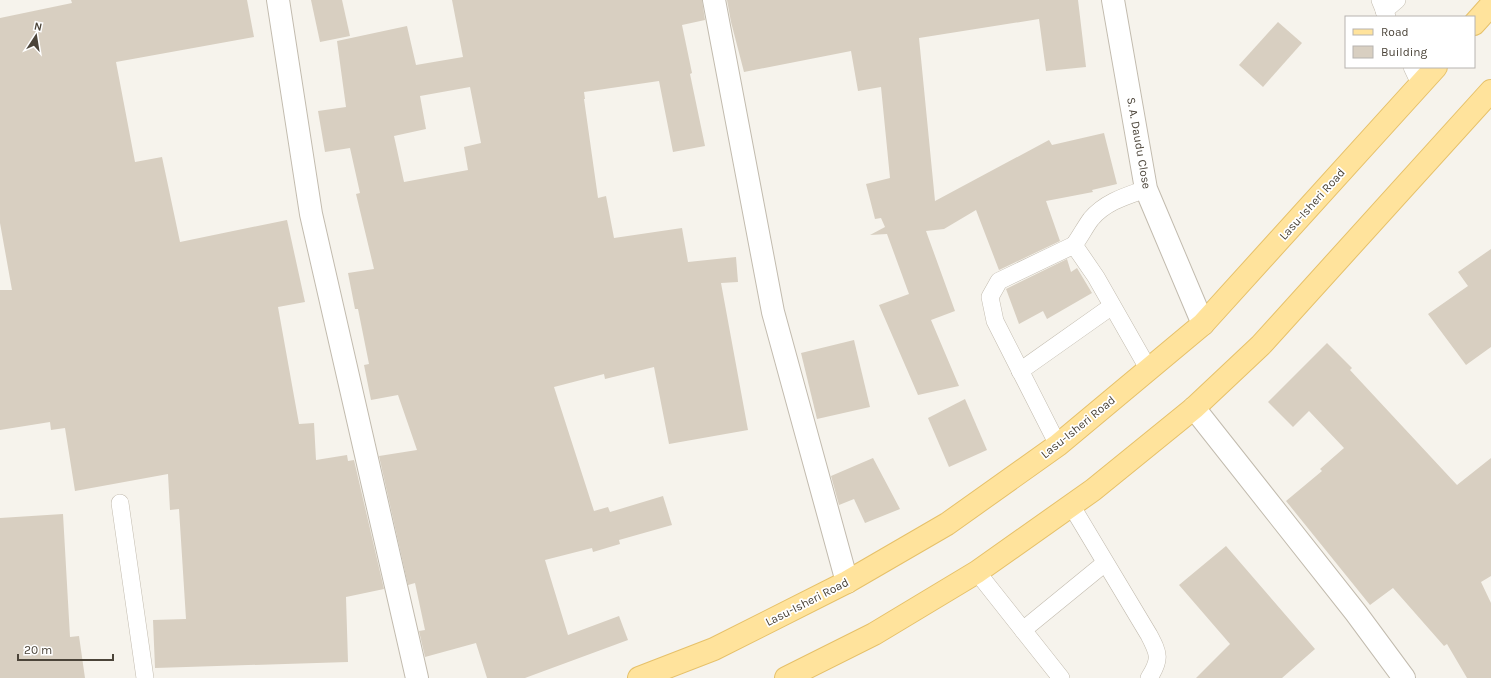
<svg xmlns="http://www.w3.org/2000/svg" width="1491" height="678" font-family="Karla,sans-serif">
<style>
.building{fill:#d8cfc1;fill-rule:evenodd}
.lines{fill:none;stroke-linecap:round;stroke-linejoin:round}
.service-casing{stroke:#c2bbae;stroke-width:18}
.minor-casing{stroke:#c2bbae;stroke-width:24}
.primary-casing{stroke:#e6c16a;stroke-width:24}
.service{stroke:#fff;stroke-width:17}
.minor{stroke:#fff;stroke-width:22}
.primary{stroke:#ffe39c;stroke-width:22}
.labels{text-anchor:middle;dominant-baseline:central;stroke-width:3.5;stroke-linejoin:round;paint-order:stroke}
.street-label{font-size:12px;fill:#4b4439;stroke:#fff}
</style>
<rect width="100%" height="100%" fill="#f6f3ec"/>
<g class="building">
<polygon points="71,0 247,0 254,37 116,62 135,162 162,157 180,242 287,220 305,302 278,307 299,424 314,423 316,460 347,455 348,461 354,460 384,589 346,597 348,662 155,668 153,620 186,619 179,509 170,510 168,474 75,491 65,428 51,430 50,422 0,430 0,290 12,290 0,223 0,18 72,3"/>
<polygon points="311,0 342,0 350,36 320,42"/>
<path d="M452,0H702L705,20L682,25L692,73L690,74L705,146L673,152L659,81L584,92L585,99H584L598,198L606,196L614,238L682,228L688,262L736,257L738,282L721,283L748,430L669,444L654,367L605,379L604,374L554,387L594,511L608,507L610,512L663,496L672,525L619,540L620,544L593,552L592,548L545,560L568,635L619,616L628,640L525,678H487L476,643L425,657L419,631L425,630L415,583L408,585L379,456L417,450L398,395L371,400L364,365L369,364L358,309H355L348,273L374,269L356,194L360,193L350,148L325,152L318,111L346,107L337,41L407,26L416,65L463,57ZM470,87L481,143L464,147L468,170L404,182L394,136L426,129L420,96Z"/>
<polygon points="727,0 1078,0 1086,67 1046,71 1039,19 919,38 935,201 1049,140 1052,145 1104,133 1117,184 1092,190 1093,192 1046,201 1060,241 999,270 976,210 944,229 926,231 955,311 931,320 959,386 918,395 879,305 909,294 887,234 870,235 885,227 881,218 875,219 866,184 890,178 881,87 858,91 851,51 744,72 731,22"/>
<polygon points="1278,22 1302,43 1263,87 1239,65"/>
<polygon points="1491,249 1491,347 1466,365 1428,314 1468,286 1458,272"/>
<polygon points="1067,259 1071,272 1077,268 1092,293 1047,319 1043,311 1019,324 1006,289"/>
<polygon points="854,340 870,407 817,419 801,353"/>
<polygon points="1327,343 1352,368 1350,370 1457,485 1491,458 1491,576 1481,582 1491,603 1491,678 1467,678 1447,644 1444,646 1393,588 1370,605 1286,501 1322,471 1320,469 1344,448 1309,411 1293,427 1268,402"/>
<polygon points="965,399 987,450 949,467 928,418"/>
<polygon points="873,458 900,509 865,523 854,499 839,505 831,476"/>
<polygon points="63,514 70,637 79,636 85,678 0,678 0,518"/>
<polygon points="1226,546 1315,649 1282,678 1196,678 1230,644 1179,585"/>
</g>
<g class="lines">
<g class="service-casing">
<g id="service">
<polyline points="1380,0 1387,17"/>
<polyline points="1384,11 1397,0"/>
<polyline points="1412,67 1420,84"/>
<path d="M1074,245C1080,237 1085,227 1091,219C1105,202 1126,196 1146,189"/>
<polyline points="1020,371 1112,306"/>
<polyline points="1058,445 995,321 990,297 999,281 1074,245 1096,277 1149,370"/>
<polyline points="120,503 145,678"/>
<path d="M1071,505L1149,635C1159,654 1161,659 1149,678"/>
<polyline points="977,572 1061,678"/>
<polyline points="1023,630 1105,563"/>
</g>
</g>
<g class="minor-casing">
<g id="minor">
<polyline points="278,0 311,214 417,678"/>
<polyline points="714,0 773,312 847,582"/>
<polyline points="1113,0 1146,189 1203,324"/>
<polyline points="1194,408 1356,613 1404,678"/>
</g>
</g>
<g class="primary-casing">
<g id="primary">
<polyline points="1474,24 1491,5"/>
<polyline points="639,678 714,649 847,582 947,524 1058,445 1203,324 1436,67"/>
<polyline points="786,678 874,634 977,572 1093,490 1194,408 1261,345 1491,91"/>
</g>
</g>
<use href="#service" class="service"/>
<use href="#minor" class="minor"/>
<use href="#primary" class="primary"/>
</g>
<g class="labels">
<g class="street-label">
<text transform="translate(1139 143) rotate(80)">S. A. Daudu Close</text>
<text transform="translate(1312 204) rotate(-48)">Lasu-Isheri Road</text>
<text transform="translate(1078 427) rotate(-39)">Lasu-Isheri Road</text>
<text transform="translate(807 602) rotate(-27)">Lasu-Isheri Road</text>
</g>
</g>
<rect x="1345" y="16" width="130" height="52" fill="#ffffff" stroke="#b7b4b0"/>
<rect x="1353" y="29" width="20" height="6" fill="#ffe39c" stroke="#b7b4b0"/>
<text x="1381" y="36" font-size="12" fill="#4b4439">Road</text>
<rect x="1353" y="46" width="20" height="12" fill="#d8cfc1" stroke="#b7b4b0"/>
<text x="1381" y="56" font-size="12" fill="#4b4439">Building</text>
<g transform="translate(36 36) rotate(12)" stroke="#ffffff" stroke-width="3" paint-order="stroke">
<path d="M0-3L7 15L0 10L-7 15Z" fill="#4b4439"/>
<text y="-6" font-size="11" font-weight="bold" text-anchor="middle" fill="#4b4439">N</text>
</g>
<path d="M18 654v6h95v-6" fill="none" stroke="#4b4439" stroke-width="2"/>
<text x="24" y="654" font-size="12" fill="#4b4439" stroke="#ffffff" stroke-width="3" paint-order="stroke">20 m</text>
</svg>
